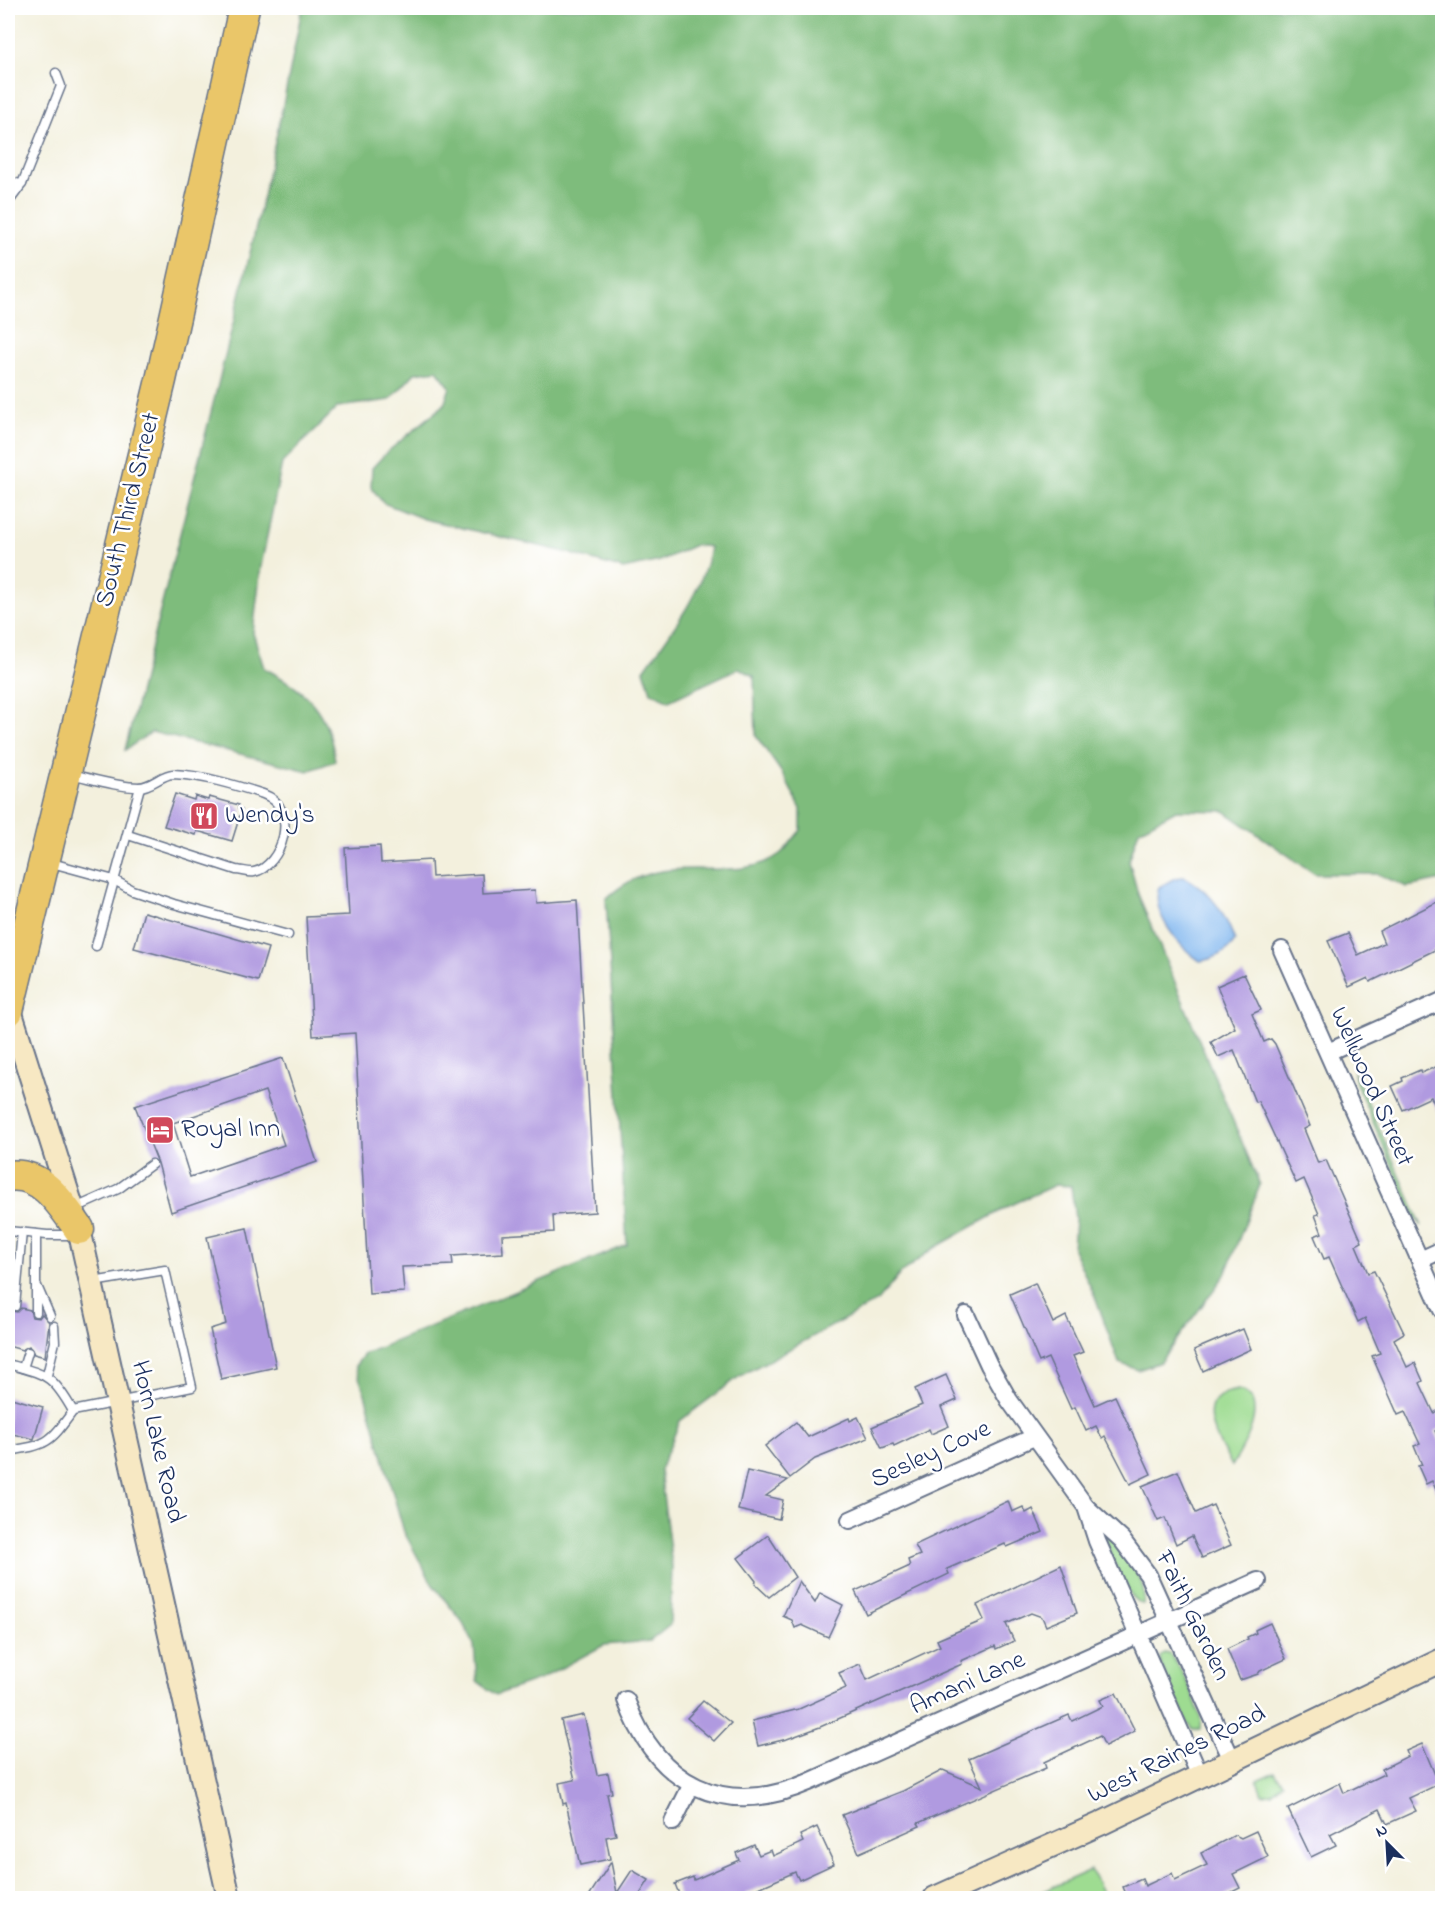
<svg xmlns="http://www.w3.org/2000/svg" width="1450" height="1906" font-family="'Indie Flower',sans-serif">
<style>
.green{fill:#9edc91;stroke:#5c8678;stroke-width:1.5}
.forest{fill:#7ebc7b;stroke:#4c766c;stroke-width:1.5}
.water{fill:#7eb5ee;stroke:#4c72a6;stroke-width:1.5}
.building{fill:#b09ae0;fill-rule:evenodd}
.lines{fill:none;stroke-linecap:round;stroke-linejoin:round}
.lane-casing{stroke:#67738a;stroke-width:11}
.street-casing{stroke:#67738a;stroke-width:20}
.secondary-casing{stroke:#67738a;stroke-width:26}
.highway-casing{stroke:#67738a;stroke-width:33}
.lane{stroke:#fff;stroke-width:8}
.street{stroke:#fff;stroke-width:16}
.secondary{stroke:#f7e8c3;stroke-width:22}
.highway{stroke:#eac669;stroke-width:30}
.labels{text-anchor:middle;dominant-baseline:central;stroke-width:5;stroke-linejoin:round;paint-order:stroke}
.street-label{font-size:26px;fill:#1b2f5e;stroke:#fff}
.poi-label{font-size:26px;fill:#1b2f5e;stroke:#fff;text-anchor:start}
</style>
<rect width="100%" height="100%" fill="#fff"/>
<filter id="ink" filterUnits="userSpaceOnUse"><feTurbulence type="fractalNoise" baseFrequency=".0167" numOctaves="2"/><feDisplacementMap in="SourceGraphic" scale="12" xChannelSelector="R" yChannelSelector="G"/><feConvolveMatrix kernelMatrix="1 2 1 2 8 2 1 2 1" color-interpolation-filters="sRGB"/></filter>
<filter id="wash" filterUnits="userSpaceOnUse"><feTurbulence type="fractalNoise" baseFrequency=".008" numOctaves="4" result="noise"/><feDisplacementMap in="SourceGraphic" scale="24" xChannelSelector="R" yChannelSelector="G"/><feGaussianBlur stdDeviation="1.35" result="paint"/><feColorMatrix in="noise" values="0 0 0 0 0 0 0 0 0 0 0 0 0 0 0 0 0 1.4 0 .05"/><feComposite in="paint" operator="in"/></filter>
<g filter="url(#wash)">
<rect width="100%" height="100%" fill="#f3f0dd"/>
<g class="green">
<polygon points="1354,1071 1422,1226 1414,1216 1356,1083"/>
<path d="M1238,1390C1272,1398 1243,1449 1232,1466C1218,1441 1188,1398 1238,1390Z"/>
<path d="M1107,1534C1122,1554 1149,1577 1143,1604C1126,1602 1110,1552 1104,1537Z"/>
<path d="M1164,1653L1169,1654C1180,1664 1204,1714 1201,1729L1193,1730L1187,1722L1161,1665L1160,1657Z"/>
<polygon points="1275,1772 1283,1783 1272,1793 1262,1794 1257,1780"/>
<polygon points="1091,1870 1105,1898 1028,1898"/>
</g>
<path class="forest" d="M302,8H1442V880L1407,887L1378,874H1315L1224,811L1176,810L1139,830L1129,861L1138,894L1260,1185L1225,1275L1160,1362L1138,1370L1119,1363L1096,1299L1073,1249L1075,1219L1071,1186L1055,1185L1009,1206L931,1250L899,1275L878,1301L740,1376L680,1421L660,1470L672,1567L670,1625L650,1641L604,1645L541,1679L496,1695L477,1681L474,1645L461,1620L433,1585L404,1532L365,1394L355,1366L364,1354L627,1245L606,899C663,843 731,890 780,854C788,848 794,837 801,830V809L782,773L756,736L754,676L739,668L669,701L651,692L644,670C670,633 704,592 710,547L695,545L660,561L623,569L565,552L424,519L383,503L371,487L372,468L386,453L444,405L450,387L437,370L415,373L390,400L338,407L282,463L261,566L253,633L264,668C306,690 329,711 335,761L308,771L152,732L125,750C186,503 256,258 302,8Z"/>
<path class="water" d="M1184,877C1211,890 1225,914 1235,941C1227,953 1214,959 1200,961C1180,948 1150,913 1159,887L1175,878Z"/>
<g id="blocks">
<g class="building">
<polygon points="175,794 194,800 195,796 208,800 209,797 239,805 238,808 242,809 232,841 197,831 196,835 164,826"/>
<polygon points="380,846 381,863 431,860 432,877 482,874 483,893 535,890 536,903 577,900 595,1212 553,1215 554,1232 502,1235 503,1253 452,1256 453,1265 402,1267 404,1292 369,1294 355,1033 313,1036 306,917 349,915 345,848"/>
<polygon points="1443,899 1443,946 1370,982 1368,978 1349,987 1328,941 1348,933 1358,955 1384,943 1379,931"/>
<polygon points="144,912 268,948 258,981 134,948"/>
<polygon points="1244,974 1261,1010 1252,1014 1264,1042 1271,1039 1275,1044 1310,1126 1304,1129 1318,1163 1326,1160 1362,1242 1356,1245 1368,1273 1374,1271 1404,1333 1394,1339 1407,1367 1415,1363 1423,1381 1420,1383 1434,1413 1437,1411 1443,1422 1443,1428 1435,1431 1443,1448 1443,1505 1432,1481 1426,1484 1418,1466 1422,1465 1414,1446 1420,1444 1405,1412 1398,1415 1372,1356 1380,1353 1365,1318 1358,1322 1329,1257 1324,1259 1314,1236 1322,1233 1315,1215 1319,1214 1304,1179 1296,1183 1258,1101 1255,1102 1234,1050 1218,1057 1211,1042 1235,1028 1217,986"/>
<path d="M283,1058L317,1162L171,1212L158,1163L135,1106ZM265,1091L284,1145L190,1177L173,1123Z"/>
<polygon points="1443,1064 1443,1122 1431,1097 1403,1110 1392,1086 1403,1081 1402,1078 1420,1070 1421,1073"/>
<polygon points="247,1228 276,1367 221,1379 210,1329 226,1324 207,1237"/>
<polygon points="1035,1283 1053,1323 1066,1316 1083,1352 1073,1356 1095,1405 1115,1396 1151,1474 1130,1484 1105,1436 1102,1438 1096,1426 1086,1431 1075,1407 1071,1409 1048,1358 1039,1362 1010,1294"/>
<polygon points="8,1304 12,1311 17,1312 21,1308 30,1310 32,1317 39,1318 42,1314 49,1322 45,1357 34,1354 29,1346 22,1350 8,1346"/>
<polygon points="1243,1329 1251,1349 1203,1371 1194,1350"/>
<polygon points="946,1375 957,1400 941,1407 949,1426 931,1434 929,1429 894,1446 893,1444 882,1448 872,1427 922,1405 915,1389"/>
<polygon points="8,1397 43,1407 34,1439 8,1433"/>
<polygon points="858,1417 868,1438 815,1459 790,1478 765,1446 796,1422 808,1437 849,1418 850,1421"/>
<polygon points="747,1471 788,1480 766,1496 783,1500 779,1519 738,1510"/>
<polygon points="1178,1471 1196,1513 1213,1505 1231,1545 1202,1558 1192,1536 1176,1544 1165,1518 1158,1521 1142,1486"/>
<polygon points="1008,1501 1012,1512 1023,1507 1026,1513 1033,1509 1043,1532 1007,1547 1005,1544 947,1569 949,1574 866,1614 855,1591 910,1566 908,1560 920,1555 915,1545"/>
<polygon points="768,1535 795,1577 769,1597 755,1584 756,1581 738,1558"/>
<polygon points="1061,1565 1077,1613 1046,1626 1042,1617 1031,1613 1006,1624 1014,1641 996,1649 995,1646 961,1661 962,1664 820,1727 787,1739 758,1746 752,1721 799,1709 846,1688 839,1673 860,1664 867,1680 940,1646 937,1640 984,1620 977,1605"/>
<polygon points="799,1581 815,1603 820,1593 843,1605 828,1637 802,1625 795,1628 792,1620 783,1616"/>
<polygon points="1270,1623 1286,1659 1260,1671 1258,1674 1240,1680 1227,1649 1248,1639 1247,1637 1256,1633 1255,1630"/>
<polygon points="1116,1693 1135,1731 1105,1746 1100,1736 1044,1762 1046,1768 918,1823 920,1826 859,1853 842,1815 903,1791 943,1770 982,1787 969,1759 1069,1715 1072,1721 1103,1706 1100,1700"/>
<polygon points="703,1701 731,1723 714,1741 687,1718"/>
<polygon points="584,1715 597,1775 608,1773 612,1793 607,1794 616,1835 606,1837 610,1859 580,1865 566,1803 563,1804 559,1783 575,1780 561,1720"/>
<polygon points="1422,1744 1439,1784 1409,1798 1416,1811 1387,1824 1380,1809 1330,1834 1336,1845 1311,1857 1288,1809 1340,1783 1344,1793 1384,1774 1382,1769 1408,1756 1406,1751"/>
<polygon points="817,1827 834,1864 799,1880 795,1872 745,1894 747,1899 681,1899 675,1884 693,1877 694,1880 739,1860 736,1853 754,1845 759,1855 771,1850 773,1856 803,1842 800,1835"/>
<polygon points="1256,1831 1268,1857 1233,1874 1240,1888 1218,1899 1116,1899 1126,1894 1123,1887 1142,1879 1145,1886 1172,1873 1175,1880 1207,1865 1201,1853 1235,1835 1241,1838"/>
<polygon points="611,1862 617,1893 632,1870 649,1880 637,1899 587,1899"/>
</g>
</g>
</g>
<g filter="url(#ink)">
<use href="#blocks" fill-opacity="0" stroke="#67738a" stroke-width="1.5"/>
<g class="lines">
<g class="lane-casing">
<g id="lane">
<polyline points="8,182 22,184"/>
<polyline points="8,203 22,184 61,86 56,73"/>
<path d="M71,774C93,779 117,787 139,787C152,787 162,774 173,774C202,775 235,785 263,794C302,808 281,867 254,872C249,873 241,870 236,870L128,835"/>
<polyline points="48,862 114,880 132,890 174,904 288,935"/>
<polyline points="96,946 140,787"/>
<polyline points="73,1209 118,1189 152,1164"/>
<polyline points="8,1231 47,1235 76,1235"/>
<polyline points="36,1234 36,1312"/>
<polyline points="37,1286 50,1316"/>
<polyline points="15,1306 22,1232"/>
<path d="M8,1364C47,1375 52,1374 73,1411"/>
<polyline points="23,1368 28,1352"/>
<polyline points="47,1375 55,1342 54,1326"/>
<path d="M8,1451C47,1445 49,1444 73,1411L192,1387L165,1270L93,1282"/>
</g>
</g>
<g class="street-casing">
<g id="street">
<polyline points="1282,950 1442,1310"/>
<polyline points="1328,1052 1442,1001"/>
<polyline points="1420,1260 1442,1250"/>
<polyline points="966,1315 989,1365 1009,1400 1086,1507 1097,1541 1200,1776"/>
<polyline points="1087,1508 1122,1540 1148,1575 1232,1760"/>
<polyline points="850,1520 1034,1437"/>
<path d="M626,1700C658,1786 724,1819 809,1782L1258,1581"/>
<polyline points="673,1822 691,1786"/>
</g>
</g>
<g class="secondary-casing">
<g id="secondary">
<polyline points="8,1004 79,1229 229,1898"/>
<polyline points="935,1898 1100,1824 1442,1660"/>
</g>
</g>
<g class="highway-casing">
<g id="highway">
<polyline points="8,1011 161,380 244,8"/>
<path d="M8,1176C42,1171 62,1205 79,1229"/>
</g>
</g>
<use href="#lane" class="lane"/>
<use href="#street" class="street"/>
<use href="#secondary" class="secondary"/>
<use href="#highway" class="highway"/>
</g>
</g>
<defs>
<g id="restaurant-square" transform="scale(1.5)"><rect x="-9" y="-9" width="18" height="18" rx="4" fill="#d1495b" stroke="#fff"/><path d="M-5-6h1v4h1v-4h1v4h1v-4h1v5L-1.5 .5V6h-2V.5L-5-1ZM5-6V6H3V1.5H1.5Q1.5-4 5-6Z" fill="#fff"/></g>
<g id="hotel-square" transform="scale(1.5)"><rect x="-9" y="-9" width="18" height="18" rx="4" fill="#d1495b" stroke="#fff"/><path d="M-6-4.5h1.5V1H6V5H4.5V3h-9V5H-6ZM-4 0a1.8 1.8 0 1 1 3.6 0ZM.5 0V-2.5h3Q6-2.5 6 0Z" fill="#fff"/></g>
</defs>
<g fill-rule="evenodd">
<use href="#restaurant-square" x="204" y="816"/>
<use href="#hotel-square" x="160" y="1130"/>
</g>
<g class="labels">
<g class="street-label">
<text transform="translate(129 510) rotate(-76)">South Third Street</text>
<text transform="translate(1371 1087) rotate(66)">Wellwood Street</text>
<text transform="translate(157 1442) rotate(77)">Horn Lake Road</text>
<text transform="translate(931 1455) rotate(-25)">Sesley Cove</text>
<text transform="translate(1192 1616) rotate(64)">Faith Garden</text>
<text transform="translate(968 1684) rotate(-24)">Amani Lane</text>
<text transform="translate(1177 1755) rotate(-26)">West Raines Road</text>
</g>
<g class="poi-label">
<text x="225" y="816">Wendy's</text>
<text x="181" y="1130">Royal Inn</text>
</g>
</g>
<rect width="1450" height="1906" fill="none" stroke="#fff" stroke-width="30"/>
<g transform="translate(1387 1843) rotate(336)" stroke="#ffffff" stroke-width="4.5" paint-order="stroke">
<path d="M0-4.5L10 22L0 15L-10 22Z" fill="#1b2f5e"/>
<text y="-9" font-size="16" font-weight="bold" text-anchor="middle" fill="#1b2f5e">N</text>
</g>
</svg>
